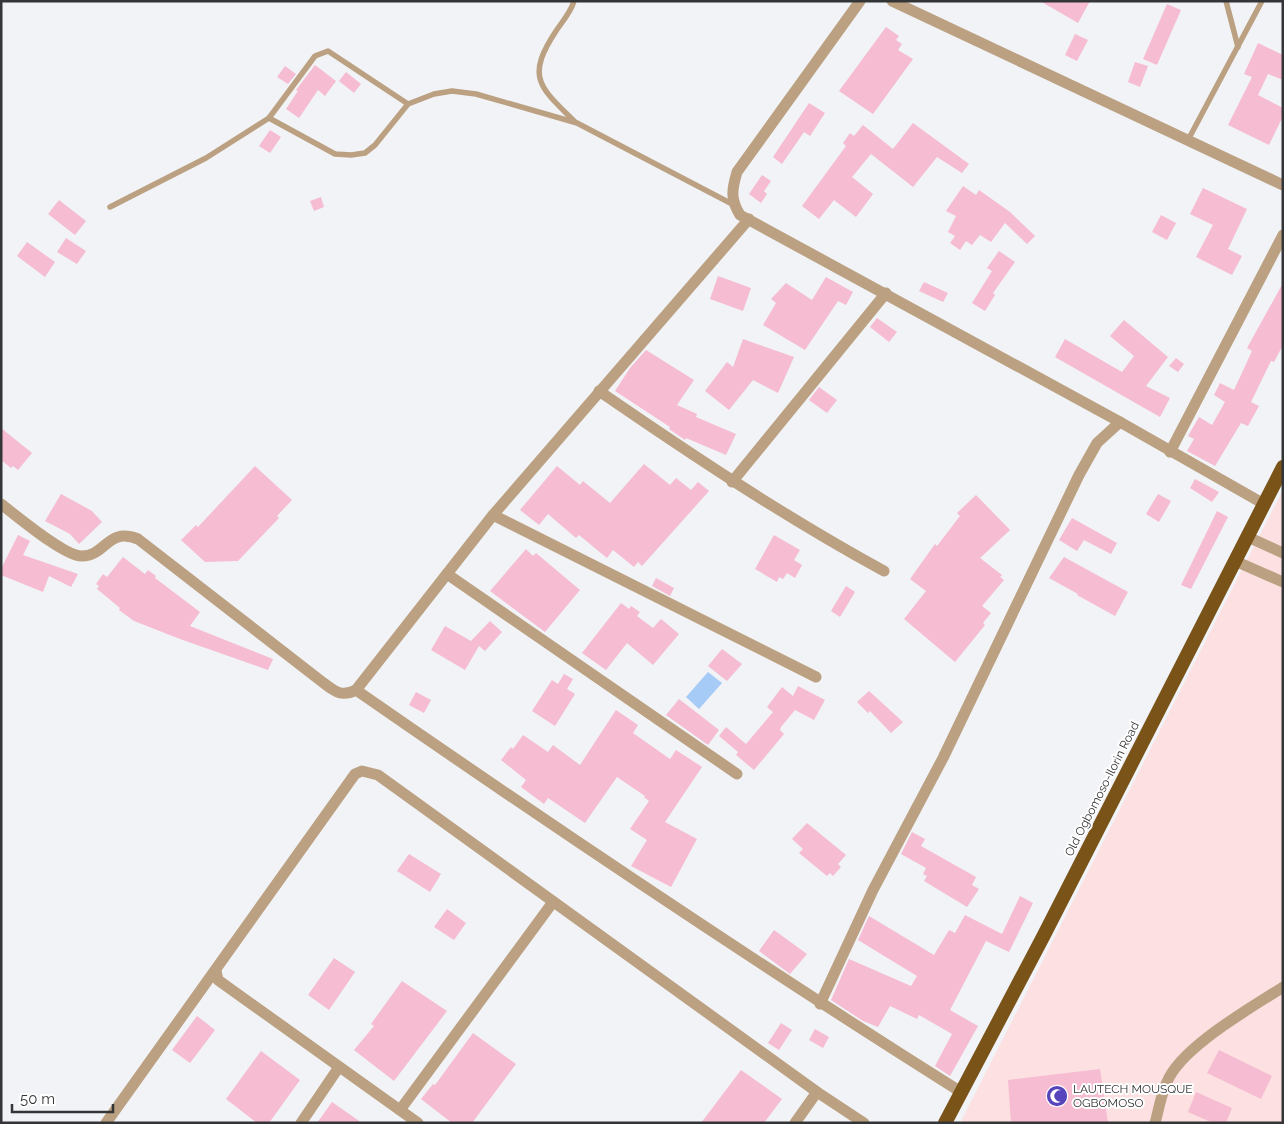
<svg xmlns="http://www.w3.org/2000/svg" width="1284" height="1124" font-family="Raleway,sans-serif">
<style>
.education{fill:#fde1e2}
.water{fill:#a6cbf6}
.building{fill:#f6bcd1}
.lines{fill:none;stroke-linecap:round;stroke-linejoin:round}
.service{stroke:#bba181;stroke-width:5.5}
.minor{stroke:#bba181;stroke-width:11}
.trunk{stroke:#7a5318;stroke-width:14}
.labels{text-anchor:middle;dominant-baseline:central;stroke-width:4;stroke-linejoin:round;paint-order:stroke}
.street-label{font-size:12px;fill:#343536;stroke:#fff}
.poi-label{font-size:12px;fill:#343536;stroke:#fff;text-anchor:start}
</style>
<rect width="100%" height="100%" fill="#f1f3f7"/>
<polygon class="education" points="1283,490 1283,1123 960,1123 1237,579"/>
<polygon class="water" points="708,672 722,683 699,709 686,697"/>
<g class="building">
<polygon points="1040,1 1090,1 1078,23"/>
<polygon points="1167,4 1181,10 1157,65 1143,59"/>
<polygon points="886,27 899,36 896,40 902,44 898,50 913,59 873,114 839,91"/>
<polygon points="1075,34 1088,40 1077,61 1065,55"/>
<polygon points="1258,43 1283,55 1283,80 1268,74 1258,95 1283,108 1283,116 1269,145 1228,125 1252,77 1244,74"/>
<polygon points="1135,62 1148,66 1140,87 1128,82"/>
<polygon points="315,65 336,81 325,96 318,90 299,118 286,109 298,91 296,90"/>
<polygon points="285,66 296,74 288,84 277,77"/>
<polygon points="346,72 361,84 354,93 339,81"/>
<polygon points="809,103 825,113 810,136 804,132 782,164 773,157"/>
<polygon points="913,123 969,164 962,173 937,157 913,187 871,154 852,177 873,194 856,217 834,200 819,219 802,206 846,146 843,143 850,133 854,136 863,125 893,149"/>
<polygon points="270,130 281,137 270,153 259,146"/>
<polygon points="762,175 771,181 764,191 767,194 761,203 749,194"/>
<polygon points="963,186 976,195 979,190 1010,212 1035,236 1027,244 1005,223 991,242 980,235 972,245 966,241 960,250 950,243 955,236 948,232 956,216 946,211"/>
<polygon points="1203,188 1247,209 1228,249 1242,256 1232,275 1196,257 1213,225 1190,214"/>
<polygon points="321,197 324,207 314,211 310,201"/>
<polygon points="59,200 86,221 75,235 48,214"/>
<polygon points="1161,215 1176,223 1167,240 1152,232"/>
<polygon points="66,238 86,251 77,264 57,252"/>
<polygon points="27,242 55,262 45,277 17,256"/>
<polygon points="999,251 1015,262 993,293 995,295 985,311 972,303 992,271 987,268"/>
<polygon points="718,276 751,288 743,311 710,299"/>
<polygon points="826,277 853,292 846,305 838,301 805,350 763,325 776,303 771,299 786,283 812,300"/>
<polygon points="924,282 948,293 943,302 919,291"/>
<polygon points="1283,283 1283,345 1274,362 1271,361 1251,402 1259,406 1248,426 1241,423 1215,466 1187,451 1194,439 1188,436 1199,417 1212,425 1225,402 1214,395 1220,383 1234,390 1252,351 1247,348"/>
<polygon points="877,318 897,332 889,342 870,327"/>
<polygon points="1124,320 1168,357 1146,386 1170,398 1160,417 1055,357 1065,339 1122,372 1134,356 1110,336"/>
<polygon points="743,339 794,357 778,393 753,380 729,410 705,391 727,362 733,367"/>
<polygon points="646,350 694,380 677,405 697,414 696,417 736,434 726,455 686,438 685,440 669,429 670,427 615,391 630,368"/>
<polygon points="1176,358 1184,364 1178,372 1169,366"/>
<polygon points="819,387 837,400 827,413 809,400"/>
<polygon points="1,428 32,453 18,470 13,466 11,468 1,460"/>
<polygon points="644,464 670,485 676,478 691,490 698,482 709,491 642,566 638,562 634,567 613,550 607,558 579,535 576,538 548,514 539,525 520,510 557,466 580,485 583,481 610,503"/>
<polygon points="255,466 292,500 277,516 279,518 238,561 205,562 181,540 196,525 198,527"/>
<polygon points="1195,479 1219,492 1212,502 1190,488"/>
<polygon points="61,494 92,511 102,522 79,544 70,534 45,521"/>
<polygon points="1158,494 1171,501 1159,522 1146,514"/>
<polygon points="976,495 1010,530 980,558 1002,575 1000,577 1004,580 982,606 991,613 983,623 985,625 955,662 904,619 926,591 910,579 935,544 937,546 960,516 957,513"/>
<polygon points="1217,511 1228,517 1191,589 1181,585"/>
<polygon points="1072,518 1117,543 1111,554 1084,540 1077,551 1059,540"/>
<polygon points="18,535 30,541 23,555 78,574 71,587 49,576 43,592 1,575 1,569"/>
<polygon points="774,535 800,550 794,560 802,565 795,578 787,573 783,579 779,577 777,582 755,569"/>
<polygon points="526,549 533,556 536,553 580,590 545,632 490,591"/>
<polygon points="123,557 145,574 148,570 156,576 155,578 200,612 190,626 273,659 268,670 180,639 134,621 119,610 120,608 97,589 99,586 96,584 103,574 107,577"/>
<polygon points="1064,557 1128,592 1115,616 1077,595 1078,594 1049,578"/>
<polygon points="656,578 674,588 670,596 652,586"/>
<polygon points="846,586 855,592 840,617 831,611"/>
<polygon points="621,603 629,609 631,606 640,612 637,616 653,628 661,619 679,634 653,665 627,643 606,670 582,653"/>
<polygon points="490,621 502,632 485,651 479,646 465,670 431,650 445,626 471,641"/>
<polygon points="722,649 742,664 727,681 708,666"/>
<polygon points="564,674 573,679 567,689 575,694 555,726 532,711 552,680 558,684"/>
<polygon points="798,686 825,700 814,720 795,710 781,727 780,730 784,734 754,770 736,755 738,752 719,736 726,727 746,744 773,712 767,707 782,687 793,696"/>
<polygon points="869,691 903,722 891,733 870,711 868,713 857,702"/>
<polygon points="416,692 431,700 424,713 409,705"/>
<polygon points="679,699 719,730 708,745 666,715"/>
<polygon points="616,710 638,725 633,733 670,759 676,750 702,767 665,822 697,839 671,887 631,866 647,840 630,829 649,801 644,797 645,796 617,777 585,823 548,798 544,804 521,787 526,780 501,760 511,747 513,749 523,735 548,752 553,745 580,765"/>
<polygon points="807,823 846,855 838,864 841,867 833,876 830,873 827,876 799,853 803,849 792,839"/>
<polygon points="912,832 925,839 921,846 976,877 972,885 979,889 967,907 924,881 927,876 923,874 926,868 901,854"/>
<polygon points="409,854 441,874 430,892 397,871"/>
<polygon points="1020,896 1033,903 1009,952 986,941 950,1010 978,1026 950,1076 935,1066 952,1034 919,1015 917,1019 890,1006 878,1027 863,1021 831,1000 849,959 911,986 917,976 858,940 869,916 934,955 949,930 955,933 965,915 1002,934"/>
<polygon points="447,909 466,923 454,940 434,927"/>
<polygon points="774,930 807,954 790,974 759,951"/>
<polygon points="334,958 355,972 329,1010 308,995"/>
<polygon points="402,981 447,1011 394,1081 354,1050 374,1026 371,1024"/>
<polygon points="197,1016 215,1030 190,1063 172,1050"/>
<polygon points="781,1023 792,1030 779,1050 768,1043"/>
<polygon points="815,1029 829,1037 823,1048 809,1040"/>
<polygon points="473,1033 516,1064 472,1123 452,1123 421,1099 433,1084 435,1085"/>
<polygon points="1219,1050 1272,1076 1261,1099 1207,1073"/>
<polygon points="261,1051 300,1080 269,1123 257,1123 226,1099"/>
<polygon points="1100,1069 1108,1123 1011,1123 1008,1080"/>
<polygon points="741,1070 782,1099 764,1123 701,1123"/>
<polygon points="1196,1092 1232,1108 1226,1123 1213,1123 1188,1112"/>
<polygon points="332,1102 362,1123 317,1123"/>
</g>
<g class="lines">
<g class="service">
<path d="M574,1C571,12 562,22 556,31C525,78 540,87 575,122"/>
<polyline points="1226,1 1238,47"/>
<polyline points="269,118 335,154 351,155 365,153 375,145 408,104 434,94 452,91 476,94 577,123 734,205"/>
<polyline points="1188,140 1262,1"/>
<polyline points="110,207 206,158 269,118 315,56 328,51 408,104"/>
</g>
<g class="minor">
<path d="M860,1L737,172C732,189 730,199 740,215L1120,422L1264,504"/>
<polyline points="892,1 1283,185"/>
<path d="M599,391C692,455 785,517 884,571"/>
<polyline points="1170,452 1283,235"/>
<polyline points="732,482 886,293"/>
<path d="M1,504C17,516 65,557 82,556C106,556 107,527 138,539L321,681C333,690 340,698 356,690L493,515L749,219"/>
<polyline points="493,515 816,677"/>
<polyline points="1248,537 1283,553"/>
<polyline points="1235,561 1283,582"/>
<polyline points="447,574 737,774"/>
<path d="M356,690C555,828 756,963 961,1092"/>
<polyline points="216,971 218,980 418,1123"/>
<polyline points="820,1004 873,890 943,758 1079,475 1097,443 1120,422"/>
<polyline points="400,1110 553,902"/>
<polyline points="106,1123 355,774 362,771 378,775 817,1092 864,1123"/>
<polyline points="301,1123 339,1067"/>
<polyline points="795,1123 817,1092"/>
<path d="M1155,1123C1159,1109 1161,1094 1167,1082C1181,1047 1251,1008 1283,987"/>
</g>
<polyline class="trunk" points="945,1123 1044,935 1283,467"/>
</g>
<defs>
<g id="mosque-disc" transform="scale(1.125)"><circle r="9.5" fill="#5544bc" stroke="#fff"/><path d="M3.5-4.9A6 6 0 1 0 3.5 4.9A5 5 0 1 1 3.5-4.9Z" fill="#fff"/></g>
</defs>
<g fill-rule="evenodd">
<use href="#mosque-disc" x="1057" y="1096"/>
</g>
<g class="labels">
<g class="street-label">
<text transform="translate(1102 789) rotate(-63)">Old Ogbomoso-Ilorin Road</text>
</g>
<g class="poi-label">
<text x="1073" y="1089">LAUTECH MOUSQUE<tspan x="1073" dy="14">OGBOMOSO</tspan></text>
</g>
</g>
<rect width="1284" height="1124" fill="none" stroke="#343536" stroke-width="5"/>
<path d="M12 1104v8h101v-8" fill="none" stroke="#343536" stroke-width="2.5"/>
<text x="20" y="1104" font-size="15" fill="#343536" stroke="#ffffff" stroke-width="4" paint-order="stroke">50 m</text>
</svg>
